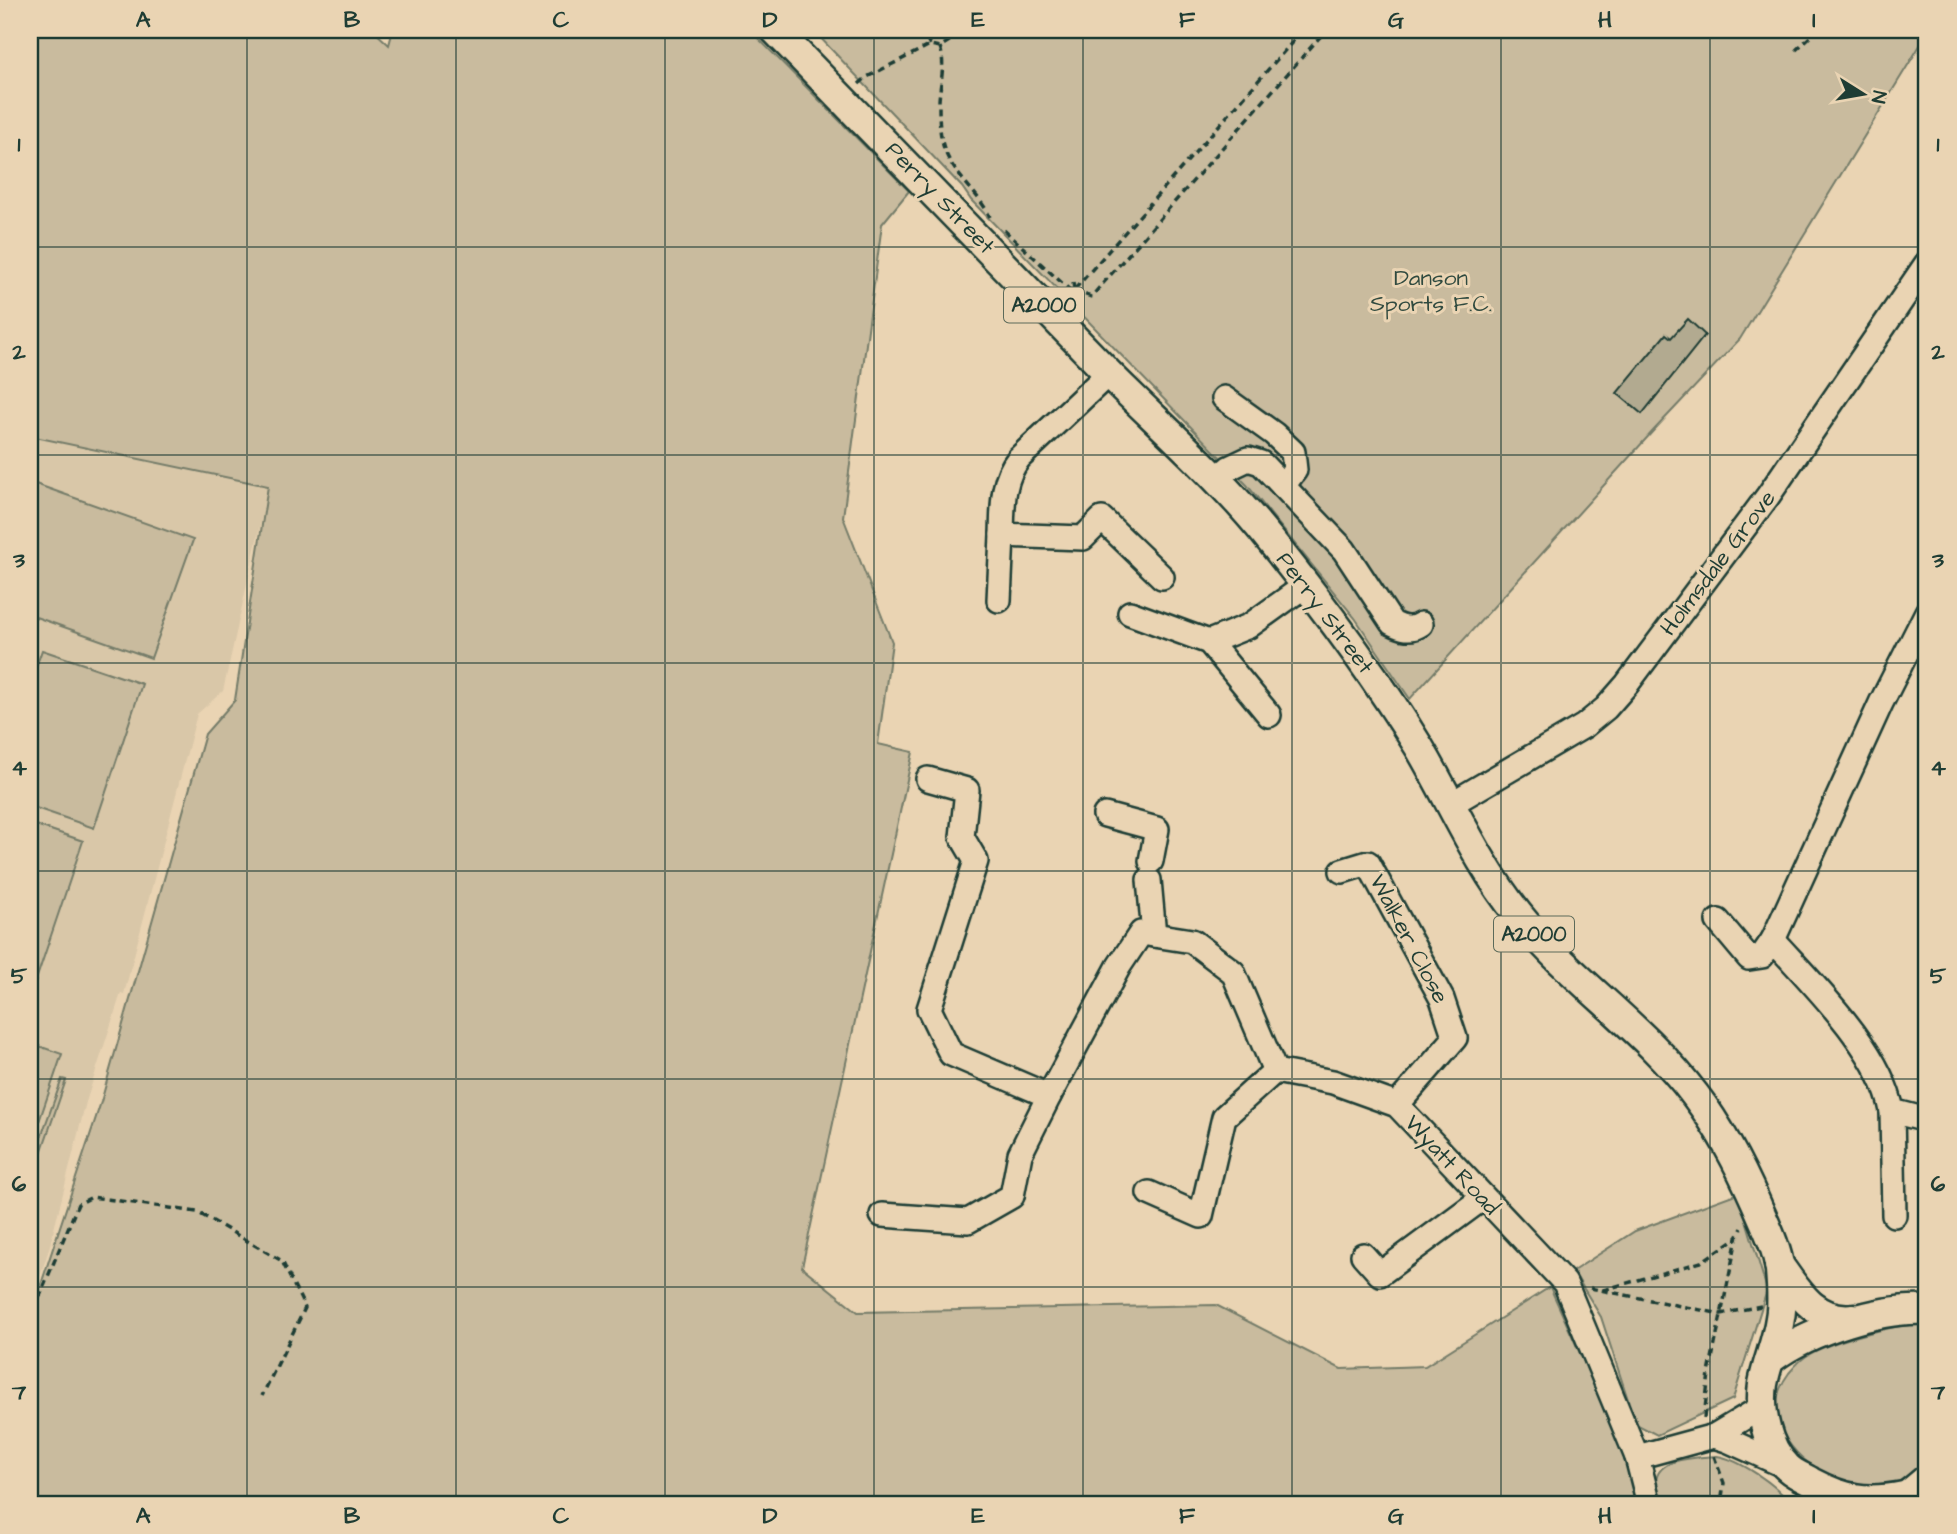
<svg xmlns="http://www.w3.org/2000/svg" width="1957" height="1534" font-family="'Architects Daughter',sans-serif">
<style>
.built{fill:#d9c7a8}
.green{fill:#c9bb9e;stroke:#747c69;stroke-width:2}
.building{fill:#b2aa90;stroke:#1f3d34;stroke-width:2}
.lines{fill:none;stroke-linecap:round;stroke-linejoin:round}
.minor-casing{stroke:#1f3d34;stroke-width:28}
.major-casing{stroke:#1f3d34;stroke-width:33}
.path{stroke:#1f3d34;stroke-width:3.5;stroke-dasharray:7 5;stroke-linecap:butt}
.minor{stroke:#ead4b3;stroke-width:23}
.major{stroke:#ead4b3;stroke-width:28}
.grid{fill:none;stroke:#1f3d34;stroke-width:2;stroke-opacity:0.55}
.labels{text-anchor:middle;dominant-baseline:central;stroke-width:6;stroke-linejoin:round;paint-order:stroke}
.shield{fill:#ead4b3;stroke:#5c6a5a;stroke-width:2}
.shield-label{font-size:21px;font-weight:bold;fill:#1f3d34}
.street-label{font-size:23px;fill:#1f3d34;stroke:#ead4b3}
.park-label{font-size:23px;fill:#304a3f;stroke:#ead4b3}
.neatline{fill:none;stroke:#1f3d34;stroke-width:2.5}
.grid-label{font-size:23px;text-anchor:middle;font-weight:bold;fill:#1f3d34}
</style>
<rect width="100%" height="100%" fill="#ead4b3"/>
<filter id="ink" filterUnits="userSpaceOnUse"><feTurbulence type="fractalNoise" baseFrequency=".0143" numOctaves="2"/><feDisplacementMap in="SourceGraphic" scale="14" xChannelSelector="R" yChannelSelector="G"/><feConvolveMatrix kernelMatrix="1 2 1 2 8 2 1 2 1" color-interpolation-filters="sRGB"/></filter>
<g filter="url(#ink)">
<polygon class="built" points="30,436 269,486 223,691 197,714 124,994 121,993 86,1102 49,1249 30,1308"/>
<g class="green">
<polygon points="30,30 373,30 389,45 393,30 750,30 909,191 882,224 843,517 892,642 878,744 913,752 802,1267 858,1312 1216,1305 1341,1369 1425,1366 1550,1287 1627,1457 1635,1504 30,1504 30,1318 101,1102 205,734 235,700 268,486 30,436"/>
<polygon points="813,30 1927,30 1927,34 1740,339 1654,430 1410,699 1355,618 1247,485 971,200 962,187"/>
<polygon points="30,482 193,540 151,658 30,615"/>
<polygon points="42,650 142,684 94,828 30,806 30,684"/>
<polygon points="30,823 83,841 35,983 30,981"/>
<polygon points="30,1043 62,1054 30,1148"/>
<polygon points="62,1079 66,1080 41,1153 36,1151"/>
<polygon points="1738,1193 1767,1290 1733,1399 1657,1435 1636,1424 1601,1317 1573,1271 1635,1231"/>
<path d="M1927,1323V1461C1913,1471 1899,1485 1881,1488C1861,1491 1848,1484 1830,1476C1791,1459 1758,1414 1789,1373C1794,1367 1801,1359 1808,1355C1833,1340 1898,1324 1927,1323Z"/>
<path d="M1717,1456C1738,1459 1780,1486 1789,1504H1660C1659,1497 1656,1489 1656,1482C1657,1456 1699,1458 1717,1456Z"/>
</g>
<polygon class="building" points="1688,319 1705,335 1642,414 1617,393 1666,334 1671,338"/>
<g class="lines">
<g class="minor-casing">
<g id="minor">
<path d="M1109,373L1019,458C1001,481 1003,507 1002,535L1083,538L1102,519L1162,577"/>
<polyline points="1224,398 1274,434 1293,452 1295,470 1283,486"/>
<path d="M1216,478L1229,468L1248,459L1261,463L1344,550L1392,623C1402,628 1411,631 1421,624"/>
<polyline points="999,600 1002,535"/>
<polyline points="1130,613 1209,642 1269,715"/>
<polyline points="1209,642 1249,626 1306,585"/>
<polyline points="928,779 967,790 962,837 976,861 929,1009 951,1054 1049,1096"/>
<polyline points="1451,804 1584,726 1606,708 1627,684 1768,496 1927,263"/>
<polyline points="1105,815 1157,829 1151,861"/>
<polyline points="1342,871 1368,863 1442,999 1455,1038 1397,1105"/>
<polyline points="1149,880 1154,935"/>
<path d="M1718,921L1749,958L1762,956L1773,940C1813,985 1881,1050 1892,1111L1927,1120"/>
<polyline points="1773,940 1881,703 1927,612"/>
<polyline points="1892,1111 1894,1215"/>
<polyline points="1149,1193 1201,1216 1224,1117 1275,1071"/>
<polyline points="882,1215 968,1221 1012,1196 1020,1154 1049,1096 1119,966 1141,933 1192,941 1233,972 1275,1071 1333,1082 1397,1105 1565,1283 1637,1457 1649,1504"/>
<polyline points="1363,1255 1380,1274 1483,1198"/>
<polyline points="1714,1436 1727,1440 1785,1466"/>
<polyline points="1637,1457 1714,1436 1762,1407"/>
</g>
</g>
<g class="major-casing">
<g id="major">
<path d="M775,30C887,144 997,259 1108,373C1163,428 1223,480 1271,541C1324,607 1375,675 1419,747C1452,803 1477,863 1518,914C1571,981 1644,1027 1695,1095C1721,1129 1740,1166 1757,1205C1766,1226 1777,1248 1780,1270C1781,1285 1783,1303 1780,1318C1777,1341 1767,1362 1763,1384C1759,1411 1767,1447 1786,1466C1792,1473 1803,1477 1811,1482C1845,1500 1867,1503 1904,1496"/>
<path d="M1779,1265C1798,1292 1816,1323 1854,1318"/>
<path d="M1772,1358C1810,1330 1880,1307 1927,1310"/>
<polyline points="1897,1504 1927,1479"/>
</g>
</g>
<g class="path">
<polyline points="922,30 930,45"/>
<path d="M940,47C946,65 940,82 939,101C939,115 939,131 943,145C951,174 978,191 990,217"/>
<polyline points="1796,50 1817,30"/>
<polyline points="859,84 867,77 930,45 940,47 967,30"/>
<polyline points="1004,230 1073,293"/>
<polyline points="1073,282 1074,290"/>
<polyline points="1074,290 1091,297 1326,30"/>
<polyline points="1070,300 1074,290 1303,30"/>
<polyline points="1590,1288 1721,1314 1761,1306"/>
<polyline points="1603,1290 1701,1262 1738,1237"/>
<polyline points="30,1320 78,1204 92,1197 197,1212 282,1261 305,1308 262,1396"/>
<polyline points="1704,1418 1709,1373 1737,1238 1742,1228"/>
<polyline points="1714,1456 1724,1483 1721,1504"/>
</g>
<use href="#minor" class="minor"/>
<use href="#major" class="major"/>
</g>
</g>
<path class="grid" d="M247,30V1504M456,30V1504M665,30V1504M874,30V1504M1083,30V1504M1292,30V1504M1501,30V1504M1710,30V1504M30,247H1927M30,455H1927M30,663H1927M30,871H1927M30,1079H1927M30,1287H1927"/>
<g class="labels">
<g class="shield">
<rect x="1004" y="287.5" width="80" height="35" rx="5"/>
<rect x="1494" y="916.5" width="80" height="35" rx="5"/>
</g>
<g class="shield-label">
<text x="1044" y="305">A2000</text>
<text x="1534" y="934">A2000</text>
</g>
<g class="street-label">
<text transform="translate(940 198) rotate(46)">Perry Street</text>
<text transform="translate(1718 563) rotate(-53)">Holmsdale Grove</text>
<text transform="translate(1325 613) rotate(53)">Perry Street</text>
<text transform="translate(1409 939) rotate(62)">Walker Close</text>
<text transform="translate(1452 1165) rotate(47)">Wyatt Road</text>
</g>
<g class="park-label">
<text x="1431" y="278">Danson<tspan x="1431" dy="26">Sports F.C.</tspan></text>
</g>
</g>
<rect width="1957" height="1534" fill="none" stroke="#ead4b3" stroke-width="77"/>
<g transform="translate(1863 94) rotate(101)" stroke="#ead4b3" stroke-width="5" paint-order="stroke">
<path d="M0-5L12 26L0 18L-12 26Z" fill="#1f3d34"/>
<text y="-10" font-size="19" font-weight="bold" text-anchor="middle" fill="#1f3d34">N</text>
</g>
<rect x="38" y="38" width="1880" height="1458" class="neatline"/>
<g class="grid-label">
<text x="143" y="27">A</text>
<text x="352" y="27">B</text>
<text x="561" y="27">C</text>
<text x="770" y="27">D</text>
<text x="978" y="27">E</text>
<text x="1187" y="27">F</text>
<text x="1396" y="27">G</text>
<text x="1605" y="27">H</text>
<text x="1814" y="27">I</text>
<text x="19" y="151">1</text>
<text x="1938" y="151">1</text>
<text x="19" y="359">2</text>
<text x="1938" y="359">2</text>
<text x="19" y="567">3</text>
<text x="1938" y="567">3</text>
<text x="19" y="775">4</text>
<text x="1938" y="775">4</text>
<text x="19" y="983">5</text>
<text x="1938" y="983">5</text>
<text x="19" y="1191">6</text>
<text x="1938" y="1191">6</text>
<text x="19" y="1399">7</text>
<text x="1938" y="1399">7</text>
<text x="143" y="1523">A</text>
<text x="352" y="1523">B</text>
<text x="561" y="1523">C</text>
<text x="770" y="1523">D</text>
<text x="978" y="1523">E</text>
<text x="1187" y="1523">F</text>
<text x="1396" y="1523">G</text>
<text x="1605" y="1523">H</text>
<text x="1814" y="1523">I</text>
</g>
</svg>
